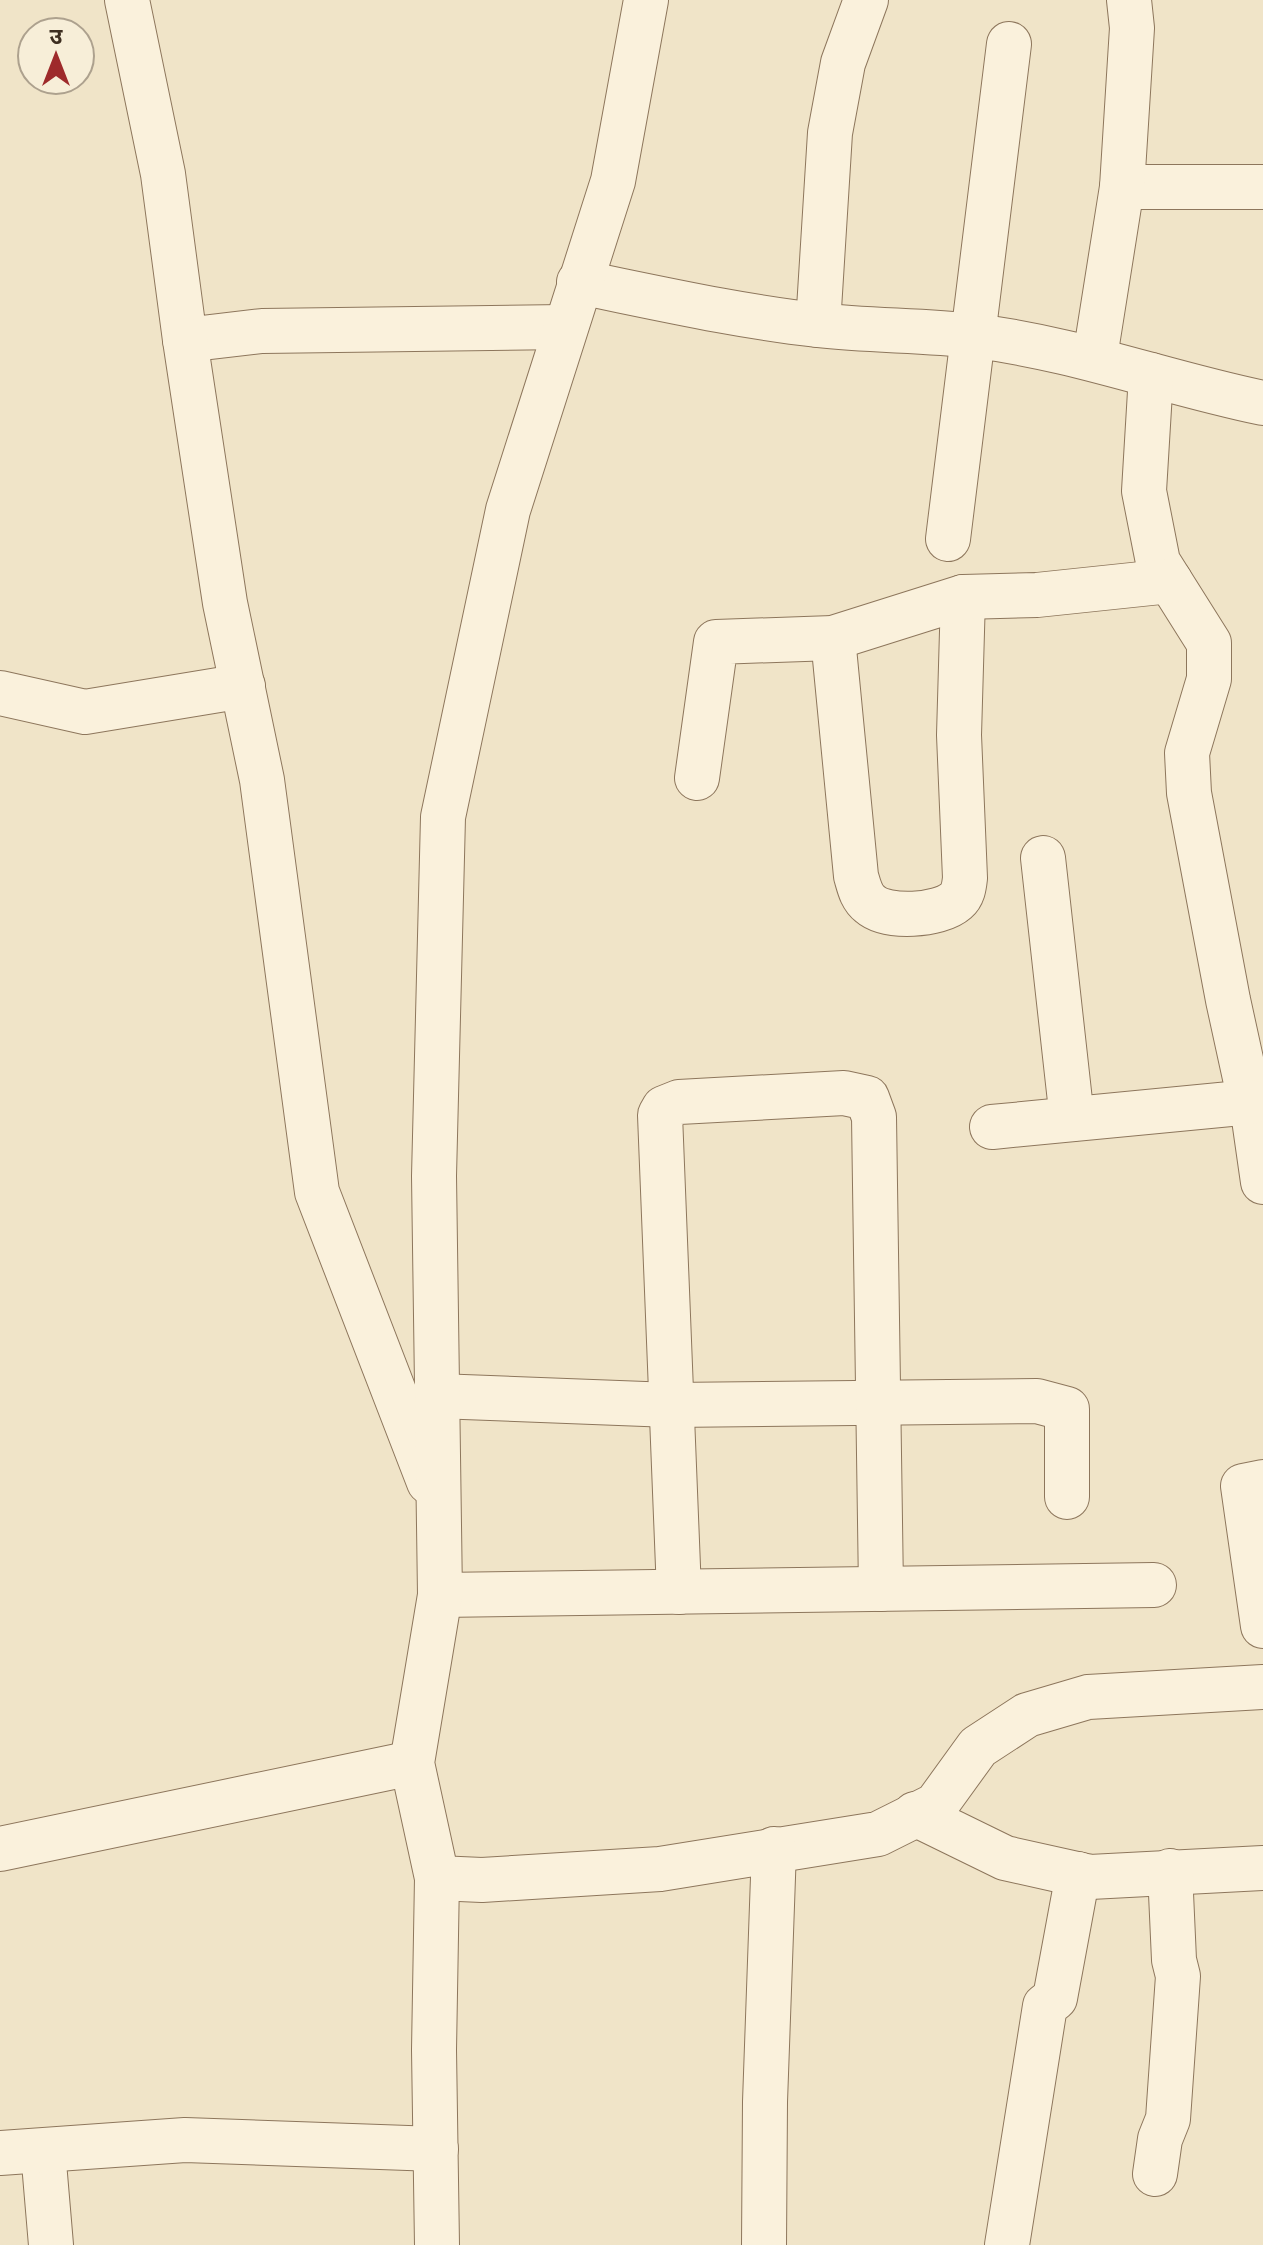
<svg xmlns="http://www.w3.org/2000/svg" width="1263" height="2245" font-family="Spectral,'Noto Sans Devanagari',serif">
<style>
.lines{fill:none;stroke-linecap:round;stroke-linejoin:round}
.minor-casing{stroke:#8d765c;stroke-width:46}
.minor{stroke:#faf1dc;stroke-width:44}
</style>
<rect width="100%" height="100%" fill="#f0e4c8"/>
<g class="lines">
<g class="minor-casing">
<g id="minor">
<polyline points="127,0 163,174 185,340 262,331 564,327"/>
<polyline points="1122,187 1263,187"/>
<path d="M579,282C658,298 737,316 817,325C870,331 923,330 975,336C1074,348 1166,383 1263,403"/>
<polyline points="818,325 830,133 843,63 866,0"/>
<polyline points="185,340 225,603 262,780 317,1192 429,1482"/>
<polyline points="1095,357 1122,187 1132,28 1129,0"/>
<polyline points="1151,375 1144,491 1158,562 1209,643 1209,679 1187,753 1189,793 1228,1000 1254,1119 1263,1182"/>
<polyline points="948,539 1009,44"/>
<path d="M833,638L856,876C859,886 861,897 870,904C887,919 939,916 956,901C963,895 964,887 965,878L959,735L963,597"/>
<polyline points="0,693 85,712 243,686"/>
<polyline points="697,778 716,642 833,638 963,597 1037,595 1170,581"/>
<polyline points="1043,858 1072,1119"/>
<polyline points="992,1127 1251,1102"/>
<polyline points="437,1396 671,1405 1037,1401 1067,1409 1067,1497"/>
<polyline points="1263,1482 1243,1486 1263,1626"/>
<polyline points="679,1592 660,1115 664,1108 679,1102 844,1093 867,1098 874,1117 881,1589"/>
<polyline points="440,1595 1154,1585"/>
<polyline points="915,1814 1005,1858 1090,1877 1263,1868"/>
<polyline points="0,1849 412,1763"/>
<polyline points="437,1878 482,1880 660,1869 878,1834 936,1805 978,1747 1027,1715 1088,1697 1263,1687"/>
<polyline points="43,2151 51,2245"/>
<polyline points="0,2153 185,2140 436,2149"/>
<polyline points="1155,2174 1160,2139 1168,2119 1178,1976 1174,1960 1170,1871"/>
<polyline points="437,2245 434,2050 437,1878 412,1763 440,1595 434,1176 443,817 508,510 613,181 646,0"/>
<polyline points="764,2245 765,2102 774,1849"/>
<polyline points="1007,2245 1045,2006 1055,1998 1078,1874"/>
</g>
</g>
<use href="#minor" class="minor"/>
</g>
<g transform="translate(56 56)"><circle r="38" fill="#f7eed8" stroke="#ada18e" stroke-width="2"/>
<path d="M0-6L14 30L0 20L-14 30Z" fill="#9e2a2b"/>
<text y="-12" font-size="22" font-weight="bold" text-anchor="middle" fill="#3d2e20">उ</text>
</g>
</svg>
